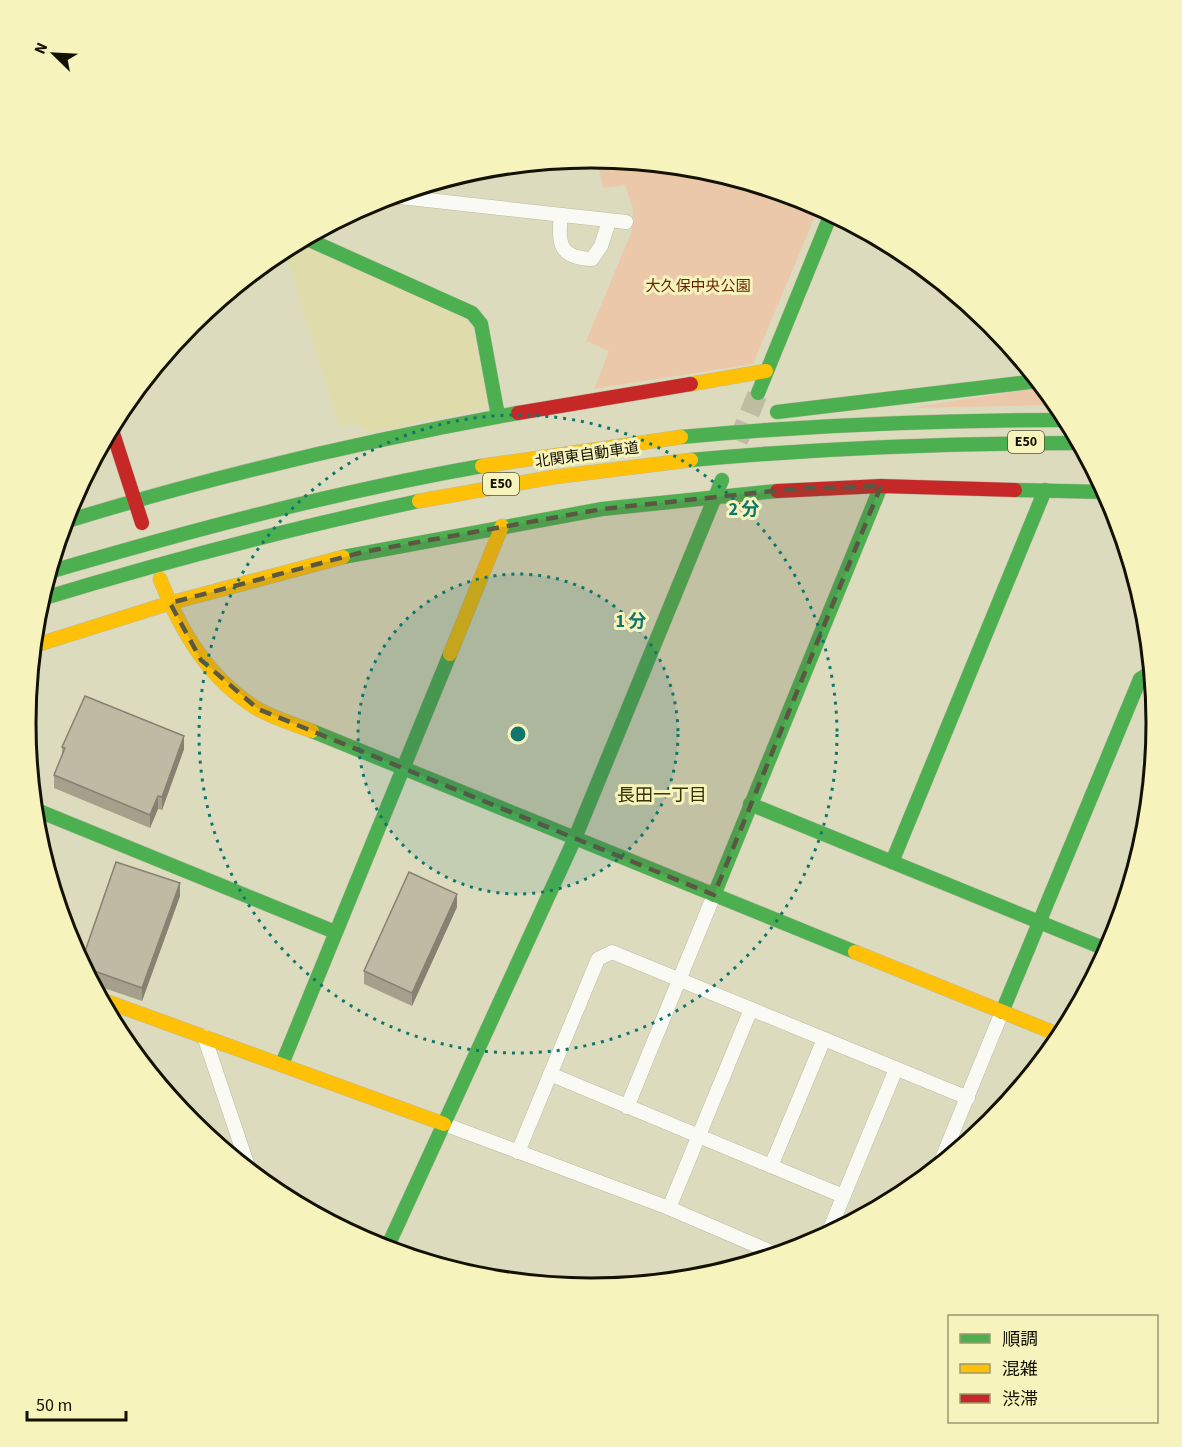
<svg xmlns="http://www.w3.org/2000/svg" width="1182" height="1447" font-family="'Source Sans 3','Noto Sans JP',sans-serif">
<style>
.built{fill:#dfdbab}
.green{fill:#ecc8ab}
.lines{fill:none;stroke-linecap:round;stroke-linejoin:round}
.secondary-tunnel{stroke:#bfbda1;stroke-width:20;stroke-dasharray:20 10;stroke-linecap:butt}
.street-casing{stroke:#bcbaa2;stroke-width:15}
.fast-casing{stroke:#bcbaa2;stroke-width:15}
.slow-casing{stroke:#bcbaa2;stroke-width:15}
.jam-casing{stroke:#bcbaa2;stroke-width:15}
.street{stroke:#fafaf5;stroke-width:14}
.fast{stroke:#4caf50;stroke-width:14}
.slow{stroke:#ffc107;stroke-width:14}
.jam{stroke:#c62828;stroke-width:14}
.wall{fill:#a4a08c}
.shaded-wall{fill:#868272}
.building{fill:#bfbaa3;stroke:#868272;stroke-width:1.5}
.marked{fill:#5a5843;fill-opacity:0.2;stroke:#5a5843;stroke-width:4.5;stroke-dasharray:12 8;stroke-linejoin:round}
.ring{fill:none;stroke:#0f766e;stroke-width:3;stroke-dasharray:3 6}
.labels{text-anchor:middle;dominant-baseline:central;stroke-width:6;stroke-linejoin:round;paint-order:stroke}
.shield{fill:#f7f3bd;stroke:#575539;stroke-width:1.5}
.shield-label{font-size:14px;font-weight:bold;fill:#131101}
.park-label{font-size:15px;fill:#672602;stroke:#f7f3bd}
.street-label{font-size:15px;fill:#131101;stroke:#f7f3bd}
.quarter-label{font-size:18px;fill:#383300;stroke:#f7f3bd}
.rim{fill:none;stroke:#131101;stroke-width:3}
.centre{fill:#0f766e;stroke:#f7f3bd;stroke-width:3}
.ring-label{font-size:18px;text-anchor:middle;font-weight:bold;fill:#0f766e;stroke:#f7f3bd;stroke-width:6;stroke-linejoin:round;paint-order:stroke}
</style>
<rect width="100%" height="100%" fill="#dddbbd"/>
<polygon class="built" points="296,243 465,317 470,323 487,399 482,409 368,432 358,423 340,427 284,250"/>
<g class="green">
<polygon points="597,159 702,169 808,201 819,207 753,364 594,389 609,351 586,341 631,233 633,209 625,185 603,188"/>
<polygon points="1043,387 1058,405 909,408"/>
</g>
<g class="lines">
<polyline class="secondary-tunnel" points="738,441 758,393"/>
<g class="street-casing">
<g id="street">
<polyline points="391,196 626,222"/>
<path d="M561,216C557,245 561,258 592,259L601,246L609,221"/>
<polyline points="204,1036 250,1172"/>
<polyline points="550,1074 843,1196"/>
<polyline points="627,1107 714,895"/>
<polyline points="444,1124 669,1208 778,1255"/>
<polyline points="518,1152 598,959 612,952 968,1098"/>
<polyline points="771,1166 824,1039"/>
<polyline points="939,1166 1002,1012"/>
<polyline points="669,1208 751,1009"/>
<polyline points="827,1236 896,1069"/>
</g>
</g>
<g class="fast-casing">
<g id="fast">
<polyline points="305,238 472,313 481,324 498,416"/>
<polyline points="758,393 831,214"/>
<polyline points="777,412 1038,381"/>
<path d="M681,437C810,425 938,420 1067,420"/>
<path d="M691,460C821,448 949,443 1079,443"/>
<polyline points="1015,490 1105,492"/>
<path d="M64,522C213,476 364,441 518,413"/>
<polyline points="343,557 602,509 777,491"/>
<path d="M49,572C192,530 335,492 482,466"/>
<path d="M41,599C166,561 292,528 419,501"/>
<polyline points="312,731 855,952"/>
<polyline points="750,804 1108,950"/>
<polyline points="34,809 335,932"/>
<polyline points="892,862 1045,490"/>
<polyline points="714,895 881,486"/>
<polyline points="1002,1012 1140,679 1151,672"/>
<polyline points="282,1064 450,654"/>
<polyline points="386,1250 575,838 722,480"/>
</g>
</g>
<g class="slow-casing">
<g id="slow">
<polyline points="691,384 766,371"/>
<polyline points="482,466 681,437"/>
<polyline points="419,501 554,477 691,460"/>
<path d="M160,579C181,631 207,677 256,708C273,718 294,724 312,731"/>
<polyline points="33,646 170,603 343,557"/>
<polyline points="450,654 502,526"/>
<polyline points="855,952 1062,1036"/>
<polyline points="100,999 444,1124"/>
</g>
</g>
<g class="jam-casing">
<g id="jam">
<polyline points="518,413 691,384"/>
<polyline points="111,427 142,523"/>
<polyline points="777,491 881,486 1015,490"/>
</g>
</g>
<use href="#street" class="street"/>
<use href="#fast" class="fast"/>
<use href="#slow" class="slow"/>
<use href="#jam" class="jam"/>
</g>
<g class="wall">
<polygon points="62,747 184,749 162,810 158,809 150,828 54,788 54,775 62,756"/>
<polygon points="180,896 142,1001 92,984 81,963"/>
<polygon points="457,907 412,1006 364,984 364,971"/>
</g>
<g class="shaded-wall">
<polygon points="184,736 184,749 162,810 162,797"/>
<polygon points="158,796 158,809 150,828 150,815"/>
<polygon points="180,883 180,896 142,1001 142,988"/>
<polygon points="457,894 457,907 412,1006 412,993"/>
</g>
<g class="building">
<polygon points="85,696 184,736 162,797 158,796 150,815 54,775 65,748 62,747"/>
<polygon points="116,862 180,883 142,988 83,967 81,963"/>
<polygon points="409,872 457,894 412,993 364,971"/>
</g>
<path class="marked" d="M881,486L714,895L258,709L201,660L170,603L363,552L602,509L802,488Z"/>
<circle cx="518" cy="734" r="160" fill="#0f766e" fill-opacity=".12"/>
<g class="ring">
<circle cx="518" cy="734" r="160"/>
<circle cx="518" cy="734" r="319"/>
</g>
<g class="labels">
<g class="shield">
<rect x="1008" y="431" width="36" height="22" rx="4.5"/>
<rect x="483" y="473" width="36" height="22" rx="4.5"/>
</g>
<g class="shield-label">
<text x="1026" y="442">E50</text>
<text x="501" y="484">E50</text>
</g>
<g class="park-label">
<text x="698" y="286">大久保中央公園</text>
</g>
<g class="street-label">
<text transform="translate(587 455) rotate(-8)">北関東自動車道</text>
</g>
<g class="quarter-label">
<text x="662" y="795">長田一丁目</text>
</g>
</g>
<path d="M0 0H1182V1447H0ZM36 723a555 555 0 1 1 1110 0a555 555 0 1 1-1110 0Z" fill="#f7f3bd" fill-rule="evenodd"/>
<path class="rim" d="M36 723a555 555 0 1 1 1110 0a555 555 0 1 1-1110 0Z"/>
<circle cx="518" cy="734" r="9" class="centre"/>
<g class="ring-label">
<text x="744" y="515">2 分</text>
<text x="631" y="627">1 分</text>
</g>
<rect x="948" y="1315" width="210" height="108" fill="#f7f3bd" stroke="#9c9972" stroke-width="1.5"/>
<rect x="960" y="1334" width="30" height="9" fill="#4caf50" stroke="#9c9972" stroke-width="1.5"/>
<text x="1002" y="1345" font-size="18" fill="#131101">順調</text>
<rect x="960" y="1364" width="30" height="9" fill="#ffc107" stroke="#9c9972" stroke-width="1.5"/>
<text x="1002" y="1375" font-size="18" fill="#131101">混雑</text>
<rect x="960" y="1394" width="30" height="9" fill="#c62828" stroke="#9c9972" stroke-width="1.5"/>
<text x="1002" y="1405" font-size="18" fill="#131101">渋滞</text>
<g transform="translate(54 54) rotate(294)" stroke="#f7f3bd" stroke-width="4.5" paint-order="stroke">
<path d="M0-4.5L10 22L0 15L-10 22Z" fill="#131101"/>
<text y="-9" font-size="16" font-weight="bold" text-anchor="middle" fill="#131101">N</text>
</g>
<path d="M27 1411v9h99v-9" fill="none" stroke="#131101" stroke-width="3"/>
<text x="36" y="1411" font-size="18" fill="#131101" stroke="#f7f3bd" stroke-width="4.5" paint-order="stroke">50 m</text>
</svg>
